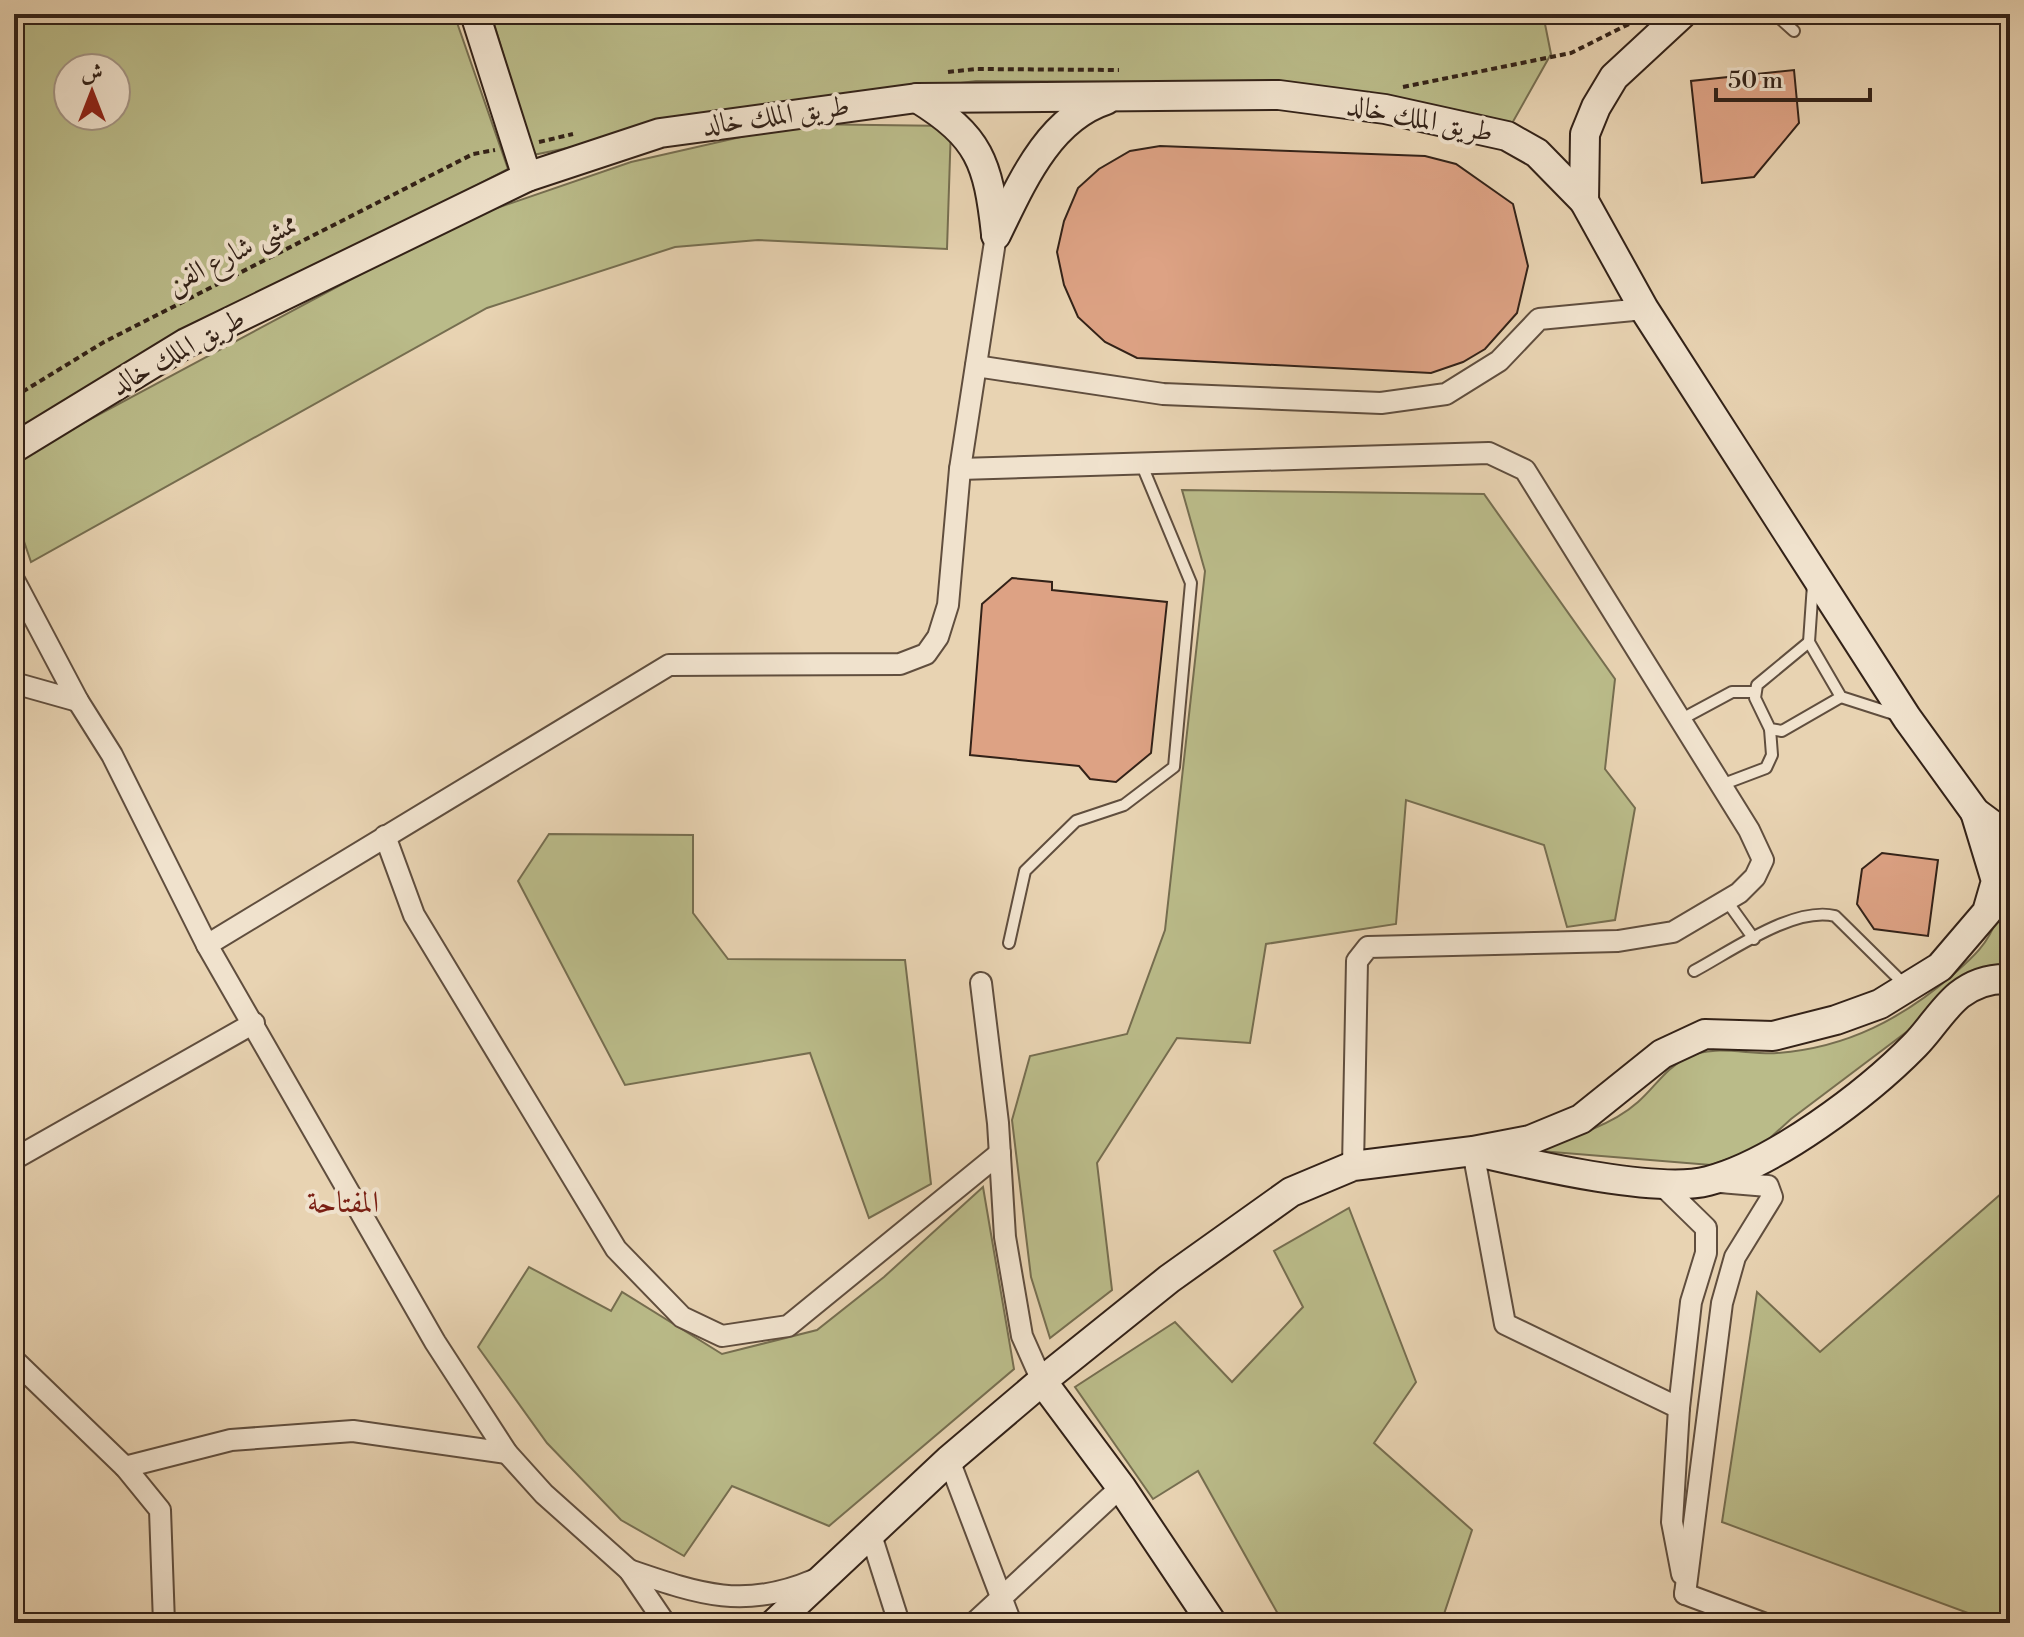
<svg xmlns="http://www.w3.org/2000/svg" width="2024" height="1637" font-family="'Libre Bodoni',Amiri,serif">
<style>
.green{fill:#babb89;stroke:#766e50;stroke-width:2;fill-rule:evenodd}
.building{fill:#dda284;stroke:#332218;stroke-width:2}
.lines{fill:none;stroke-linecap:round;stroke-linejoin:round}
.lane-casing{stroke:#604e3e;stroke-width:14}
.street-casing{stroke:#604e3e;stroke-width:24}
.secondary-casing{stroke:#332218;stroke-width:32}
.path{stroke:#332218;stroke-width:4;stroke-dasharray:6 4;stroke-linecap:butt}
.lane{stroke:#f0e2cd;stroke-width:10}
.street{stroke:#f0e2cd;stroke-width:20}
.secondary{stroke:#f0e2cd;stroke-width:28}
.labels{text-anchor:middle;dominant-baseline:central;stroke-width:8;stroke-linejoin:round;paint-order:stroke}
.street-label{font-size:28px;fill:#332218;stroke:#f0e2cd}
.neighbourhood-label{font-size:30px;fill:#7a1f14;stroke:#f0e2cd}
</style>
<rect width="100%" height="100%" fill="#e8d3b2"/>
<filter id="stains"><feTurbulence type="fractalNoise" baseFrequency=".0025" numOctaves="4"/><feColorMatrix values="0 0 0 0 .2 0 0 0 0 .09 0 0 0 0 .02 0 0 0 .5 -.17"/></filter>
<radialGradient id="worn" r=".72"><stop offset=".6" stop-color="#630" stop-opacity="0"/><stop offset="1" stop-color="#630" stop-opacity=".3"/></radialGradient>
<g class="green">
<path d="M14,14H454L508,169L145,359L14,436ZM68,68H116V116H68Z"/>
<polygon points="538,14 1543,14 1551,54 1510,127 1261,82 976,81 759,109 533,155 493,20"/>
<polygon points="798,124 951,126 947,249 758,240 675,247 487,308 31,562 14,512 14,460 462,220 631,162"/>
<polygon points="1182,490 1484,494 1615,679 1605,769 1635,808 1615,920 1567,927 1544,845 1406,800 1396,924 1266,944 1250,1043 1177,1038 1097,1163 1112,1290 1050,1338 1031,1277 1012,1120 1030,1056 1127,1034 1165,930 1205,571"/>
<polygon points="549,834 693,835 693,913 728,959 905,960 931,1184 869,1218 810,1053 625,1085 518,881"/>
<path d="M2002,860L2010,865V968L1985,967L1960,979L1925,1018L1791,1119L1759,1148L1711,1165L1528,1150C1565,1139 1609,1128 1638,1102C1655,1087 1666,1068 1687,1057C1714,1044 1749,1055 1777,1053C1847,1048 1904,1018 1956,972C1972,958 1989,943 1996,920C2001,902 2000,879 2002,860Z"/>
<polygon points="2010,1186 2010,1623 1995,1623 1722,1522 1757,1292 1820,1352"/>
<polygon points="983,1187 1014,1369 829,1526 732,1486 684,1556 621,1520 547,1443 478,1347 529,1267 611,1311 622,1292 722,1354 817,1330 884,1277"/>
<polygon points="1349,1208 1416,1382 1374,1443 1472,1530 1441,1623 1283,1623 1198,1471 1153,1499 1075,1387 1175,1322 1232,1382 1303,1307 1274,1251"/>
</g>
<g class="building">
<polygon points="1794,70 1799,123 1754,177 1702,183 1691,81"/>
<polygon points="1160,146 1425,156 1456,164 1513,204 1528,266 1517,313 1485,349 1463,362 1431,373 1137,358 1105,342 1078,317 1064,285 1057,252 1064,221 1078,188 1099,169 1130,151"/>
<polygon points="1012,578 1052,582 1052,590 1167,602 1151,753 1116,782 1090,779 1079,766 970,755 982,604"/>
<polygon points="1882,853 1938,860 1928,936 1874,929 1857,904 1862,869"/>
</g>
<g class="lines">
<g class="lane-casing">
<g id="lane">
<polyline points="1775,14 1794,31"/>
<polyline points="1813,584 1809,642 1841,697 1897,715"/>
<polyline points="1809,642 1757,685 1755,698 1770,729 1782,731 1841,697"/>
<polyline points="1680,720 1732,692 1754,692"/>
<polyline points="1721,785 1766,768 1772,755 1770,729"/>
<polyline points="1726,900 1754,939"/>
<polyline points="1009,943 1025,871 1076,821 1124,805 1174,767 1191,583 1141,463"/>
<path d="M1694,971C1730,952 1793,906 1835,916L1905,985"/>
</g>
</g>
<g class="street-casing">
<g id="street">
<polyline points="976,366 1163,394 1381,403 1446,394 1499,361 1539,319 1644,309"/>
<polyline points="960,469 1489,453 1525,470 1749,830 1763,860 1755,877 1739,893 1673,932 1618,941 1368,947 1357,961 1353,1166"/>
<polyline points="14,580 78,701 112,755 207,945 435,1342 507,1453 544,1494 629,1570 665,1623"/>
<polyline points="14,683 78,701"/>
<polyline points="385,836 414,915 616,1249 682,1317 722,1336 788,1326 1000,1153"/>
<polyline points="207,945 669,665 900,664 926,654 938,637 948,605 960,469 996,235"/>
<polyline points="981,983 998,1123 1005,1237 1022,1336 1042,1381"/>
<polyline points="1473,1151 1505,1324 1679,1408"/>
<polyline points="14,1159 254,1023"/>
<polyline points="1661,1184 1706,1228 1706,1253 1691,1302 1679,1408 1672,1522 1682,1574"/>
<polyline points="14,1360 125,1467 160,1510 164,1623"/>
<polyline points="949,1460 1011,1623"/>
<polyline points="125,1467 231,1440 353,1431 507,1453"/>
<polyline points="871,1535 899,1623"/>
<path d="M629,1570C699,1594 744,1610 814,1580"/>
<polyline points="1685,1594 1722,1303 1735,1257 1772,1197 1768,1186 1720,1182"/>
<polyline points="1685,1594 1763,1623"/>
<polyline points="974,1623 1121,1487"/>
</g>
</g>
<g class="secondary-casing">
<g id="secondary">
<polyline points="475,14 527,177"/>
<polyline points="1682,14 1614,77 1596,107 1585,134 1584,201 1644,309 1907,718 1975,812 2010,838"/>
<path d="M917,98C980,137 988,162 996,234"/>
<path d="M996,235C1021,184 1048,119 1106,100"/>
<polyline points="14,448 186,343 527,177 660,133 917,98 1279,95 1385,109 1507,136 1537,153 1584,201"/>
<path d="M1486,1154C1538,1166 1659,1194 1708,1181C1774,1164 1867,1094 1915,1045C1930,1030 1942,1009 1959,995C1974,983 1991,978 2010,979"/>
<polyline points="1042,1381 1121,1487 1212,1623"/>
<polyline points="775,1623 949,1460 1042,1381 1169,1279 1291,1192 1353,1166 1473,1151 1530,1140 1581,1119 1662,1054 1705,1034 1773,1036 1836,1020 1880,1004 1940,967 1987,912 1996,881 1975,812"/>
</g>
</g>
<g class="path">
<polyline points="948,72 976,69 1119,70"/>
<polyline points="1403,87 1571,53 1639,19"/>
<polyline points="539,142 573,134"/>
<polyline points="14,397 104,342 473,154 495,150"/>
</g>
<use href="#lane" class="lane"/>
<use href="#street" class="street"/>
<use href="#secondary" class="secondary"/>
</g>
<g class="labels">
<g class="street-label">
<text transform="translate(776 116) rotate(-8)">طريق الملك خالد</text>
<text transform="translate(1420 119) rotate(11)">طريق الملك خالد</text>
<text transform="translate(232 254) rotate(-27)">ممشى شارع الفن</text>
<text transform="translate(178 352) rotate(-29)">طريق الملك خالد</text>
</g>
<g class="neighbourhood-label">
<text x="343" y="1203">المفتاحة</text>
</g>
</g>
<rect width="2024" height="1637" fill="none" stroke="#e8d3b2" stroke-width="48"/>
<rect x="16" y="16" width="1992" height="1605" fill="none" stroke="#332218" stroke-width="4"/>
<rect x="24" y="24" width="1976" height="1589" fill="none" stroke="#332218" stroke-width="2"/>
<g transform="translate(92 92)"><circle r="38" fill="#f0e2cd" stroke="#a49585" stroke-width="2"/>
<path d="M0-6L14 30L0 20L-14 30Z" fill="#8f2418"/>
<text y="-12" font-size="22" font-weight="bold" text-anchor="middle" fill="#332218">ش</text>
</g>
<path d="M1716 88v12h154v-12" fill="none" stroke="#332218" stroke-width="4"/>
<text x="1728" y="88" font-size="24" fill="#332218" stroke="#f0e2cd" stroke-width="6" paint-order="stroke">50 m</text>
<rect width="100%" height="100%" filter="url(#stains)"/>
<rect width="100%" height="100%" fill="url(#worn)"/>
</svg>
